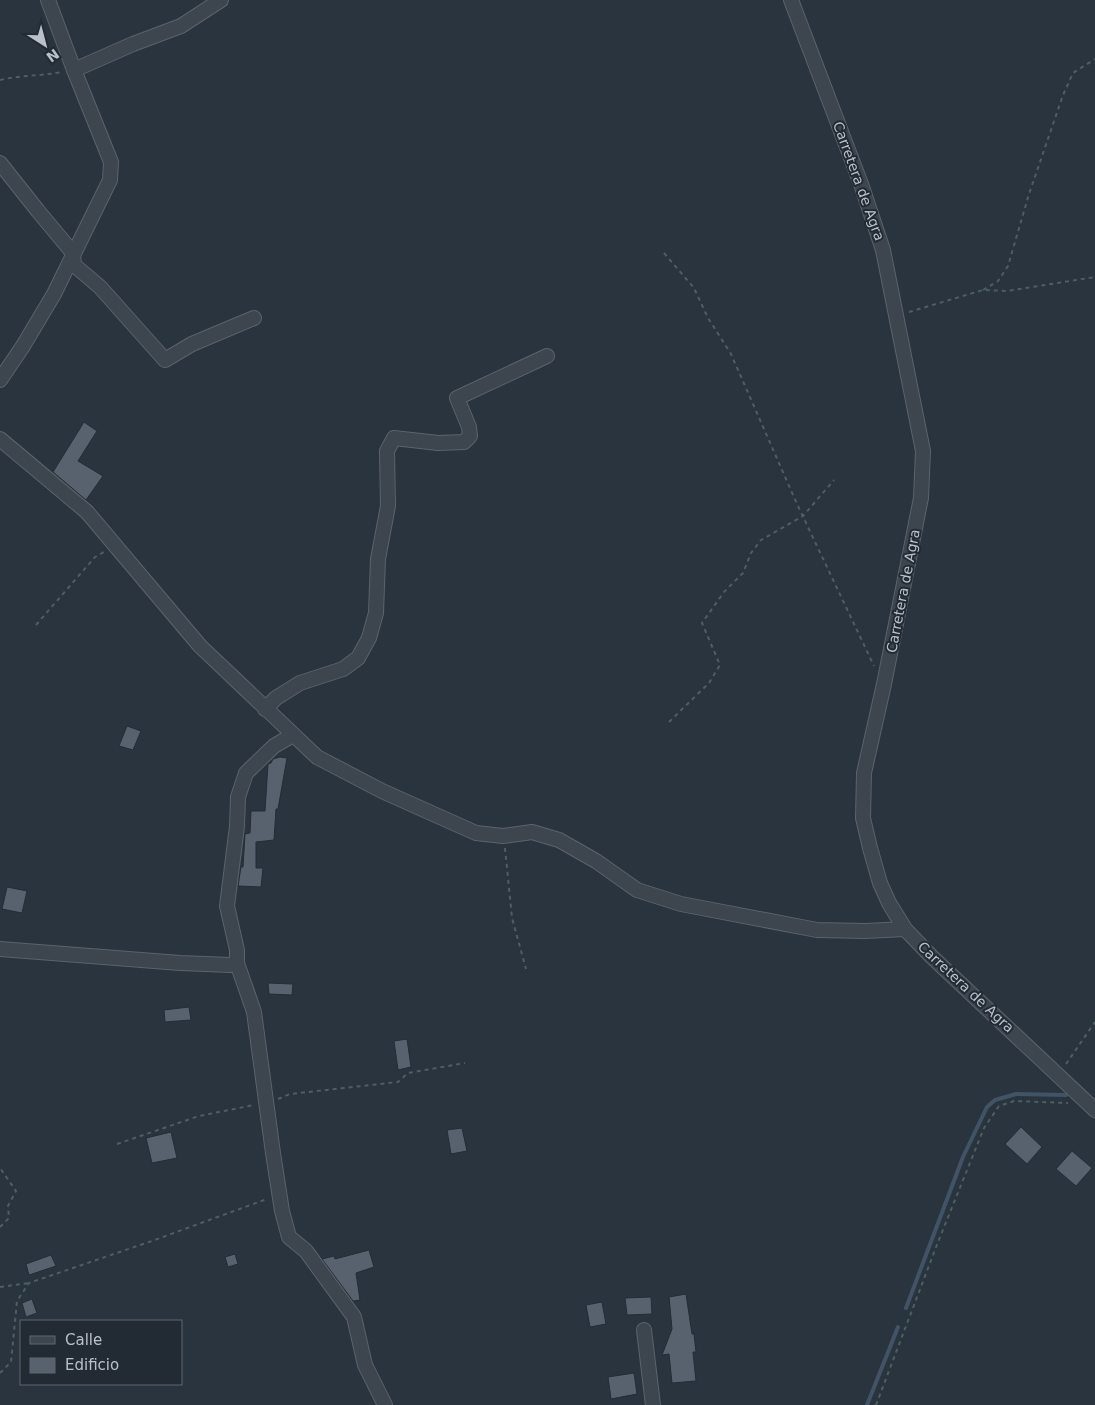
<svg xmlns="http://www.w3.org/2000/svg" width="1095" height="1405" font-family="'DejaVu Sans',sans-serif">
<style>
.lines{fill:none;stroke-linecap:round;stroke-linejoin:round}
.stream{stroke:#415365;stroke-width:4}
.building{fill:#57626e;stroke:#242c36}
.minor-casing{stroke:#5b636c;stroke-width:16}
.path{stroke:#4d5f60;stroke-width:2;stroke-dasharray:4 4;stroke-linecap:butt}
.minor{stroke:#3d454e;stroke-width:14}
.labels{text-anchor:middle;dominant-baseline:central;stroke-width:4;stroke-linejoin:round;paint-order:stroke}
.street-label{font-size:14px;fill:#b9c0c9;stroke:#222a34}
</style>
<rect width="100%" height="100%" fill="#29343e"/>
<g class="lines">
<g class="stream">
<polyline points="906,1308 963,1157 987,1107 995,1100 1016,1094 1066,1095"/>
<polyline points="867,1405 898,1327"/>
</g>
</g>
<g class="building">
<polygon points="84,422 97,431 78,461 103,476 86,500 53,472"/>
<polygon points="127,726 141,731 133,750 119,746"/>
<polygon points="280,757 287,758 278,809 276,809 274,840 256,842 256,868 263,868 261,887 238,886 241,867 243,867 245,834 250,833 251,811 265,811 268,764 271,763 273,759"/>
<polygon points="7,887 27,891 22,913 2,909"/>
<polygon points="268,983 293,984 292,995 269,994"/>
<polygon points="189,1007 191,1020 165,1022 164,1010"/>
<polygon points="407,1039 411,1067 398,1070 394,1041"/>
<polygon points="1021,1127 1042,1147 1027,1164 1005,1144"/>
<polygon points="462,1128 467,1151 451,1154 447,1130"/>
<polygon points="171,1132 177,1158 152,1163 146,1138"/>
<polygon points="1072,1151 1092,1168 1076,1186 1056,1169"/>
<polygon points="369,1250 374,1267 356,1273 360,1300 353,1301 322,1259 334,1256 335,1259"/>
<polygon points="235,1254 238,1264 228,1267 225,1257"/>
<polygon points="51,1255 56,1266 29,1275 26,1264"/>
<polygon points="686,1294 692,1334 694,1334 696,1352 693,1352 696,1381 672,1383 669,1354 662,1355 672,1329 669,1297"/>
<polygon points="651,1297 652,1314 627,1315 625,1298"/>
<polygon points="32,1299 37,1313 26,1317 22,1303"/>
<polygon points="602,1302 606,1324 590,1327 586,1305"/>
<polygon points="634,1373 637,1394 611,1399 608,1377"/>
</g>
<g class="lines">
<g class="minor-casing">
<g id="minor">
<polyline points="48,0 74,70"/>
<polyline points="791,0 861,184 883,250 923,451 921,498 884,684 864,773 863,818 870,848 880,883 889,903 905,929 932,957 1095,1110"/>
<polyline points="0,163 38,211 73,253 74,265 100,287 165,360 192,344 254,318"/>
<polyline points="0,380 23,346 54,294 110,180 111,162 74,70 133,44 181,26 221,0"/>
<polyline points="0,439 87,512 200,646 317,757 382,791 476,833 503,836 532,832 559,840 596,861 637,890 681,904 817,930 865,931 905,929"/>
<polyline points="265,709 276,698 300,683 343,669 358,658 369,638 376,613 378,559 388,506 387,451 394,438 438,443 464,442 470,436 469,427 457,398 547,356"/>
<polyline points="293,735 274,746 246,773 238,797 237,826 227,906 237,950 237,963 254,1012 273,1153 282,1211 289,1237 306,1251 354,1317 365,1365 385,1405"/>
<polyline points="0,949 180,963 230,965 237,963"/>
<polyline points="644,1330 653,1405"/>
</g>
</g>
<g class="path">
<path d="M0,80C21,75 41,76 62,72"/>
<polyline points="664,253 694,288 708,318 731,354 797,504 874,666"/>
<polyline points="983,290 998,281 1008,266 1029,194 1063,95 1073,73 1095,59"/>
<polyline points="909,312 983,290 1007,291 1095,277"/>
<polyline points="36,625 95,557 104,552"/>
<polyline points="669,722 709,683 720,665 702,623 724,592 743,573 751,553 761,540 803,516 834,480"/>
<polyline points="505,848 512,918 526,969"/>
<polyline points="1066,1064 1095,1022"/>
<polyline points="278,1099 290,1094 398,1082 408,1073 465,1063"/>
<polyline points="117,1144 199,1116 254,1105"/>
<polyline points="0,1227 9,1218 8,1206 16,1191 0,1168"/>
<polyline points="0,1287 29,1283"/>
<polyline points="0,1373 11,1362 17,1301 29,1283 149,1242 267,1199"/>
<polyline points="876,1405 938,1242 984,1128 999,1106 1014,1101 1068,1103"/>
</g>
<use href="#minor" class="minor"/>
</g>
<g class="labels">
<g class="street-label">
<text transform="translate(859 181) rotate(70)">Carretera de Agra</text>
<text transform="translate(903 591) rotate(-79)">Carretera de Agra</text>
<text transform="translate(966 987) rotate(43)">Carretera de Agra</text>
</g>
</g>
<rect x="20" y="1320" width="162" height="65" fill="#222a34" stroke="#5e6670"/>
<rect x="30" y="1336" width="25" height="8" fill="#3d454e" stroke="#5e6670"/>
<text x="65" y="1345" font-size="15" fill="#b9c0c9">Calle</text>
<rect x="30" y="1358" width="25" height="15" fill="#57626e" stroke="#5e6670"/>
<text x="65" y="1370" font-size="15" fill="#b9c0c9">Edificio</text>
<g transform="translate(45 45) rotate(144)" stroke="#222a34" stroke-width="4" paint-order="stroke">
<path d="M0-4L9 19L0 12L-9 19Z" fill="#b9c0c9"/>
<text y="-8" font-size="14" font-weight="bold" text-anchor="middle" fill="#b9c0c9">N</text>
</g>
</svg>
